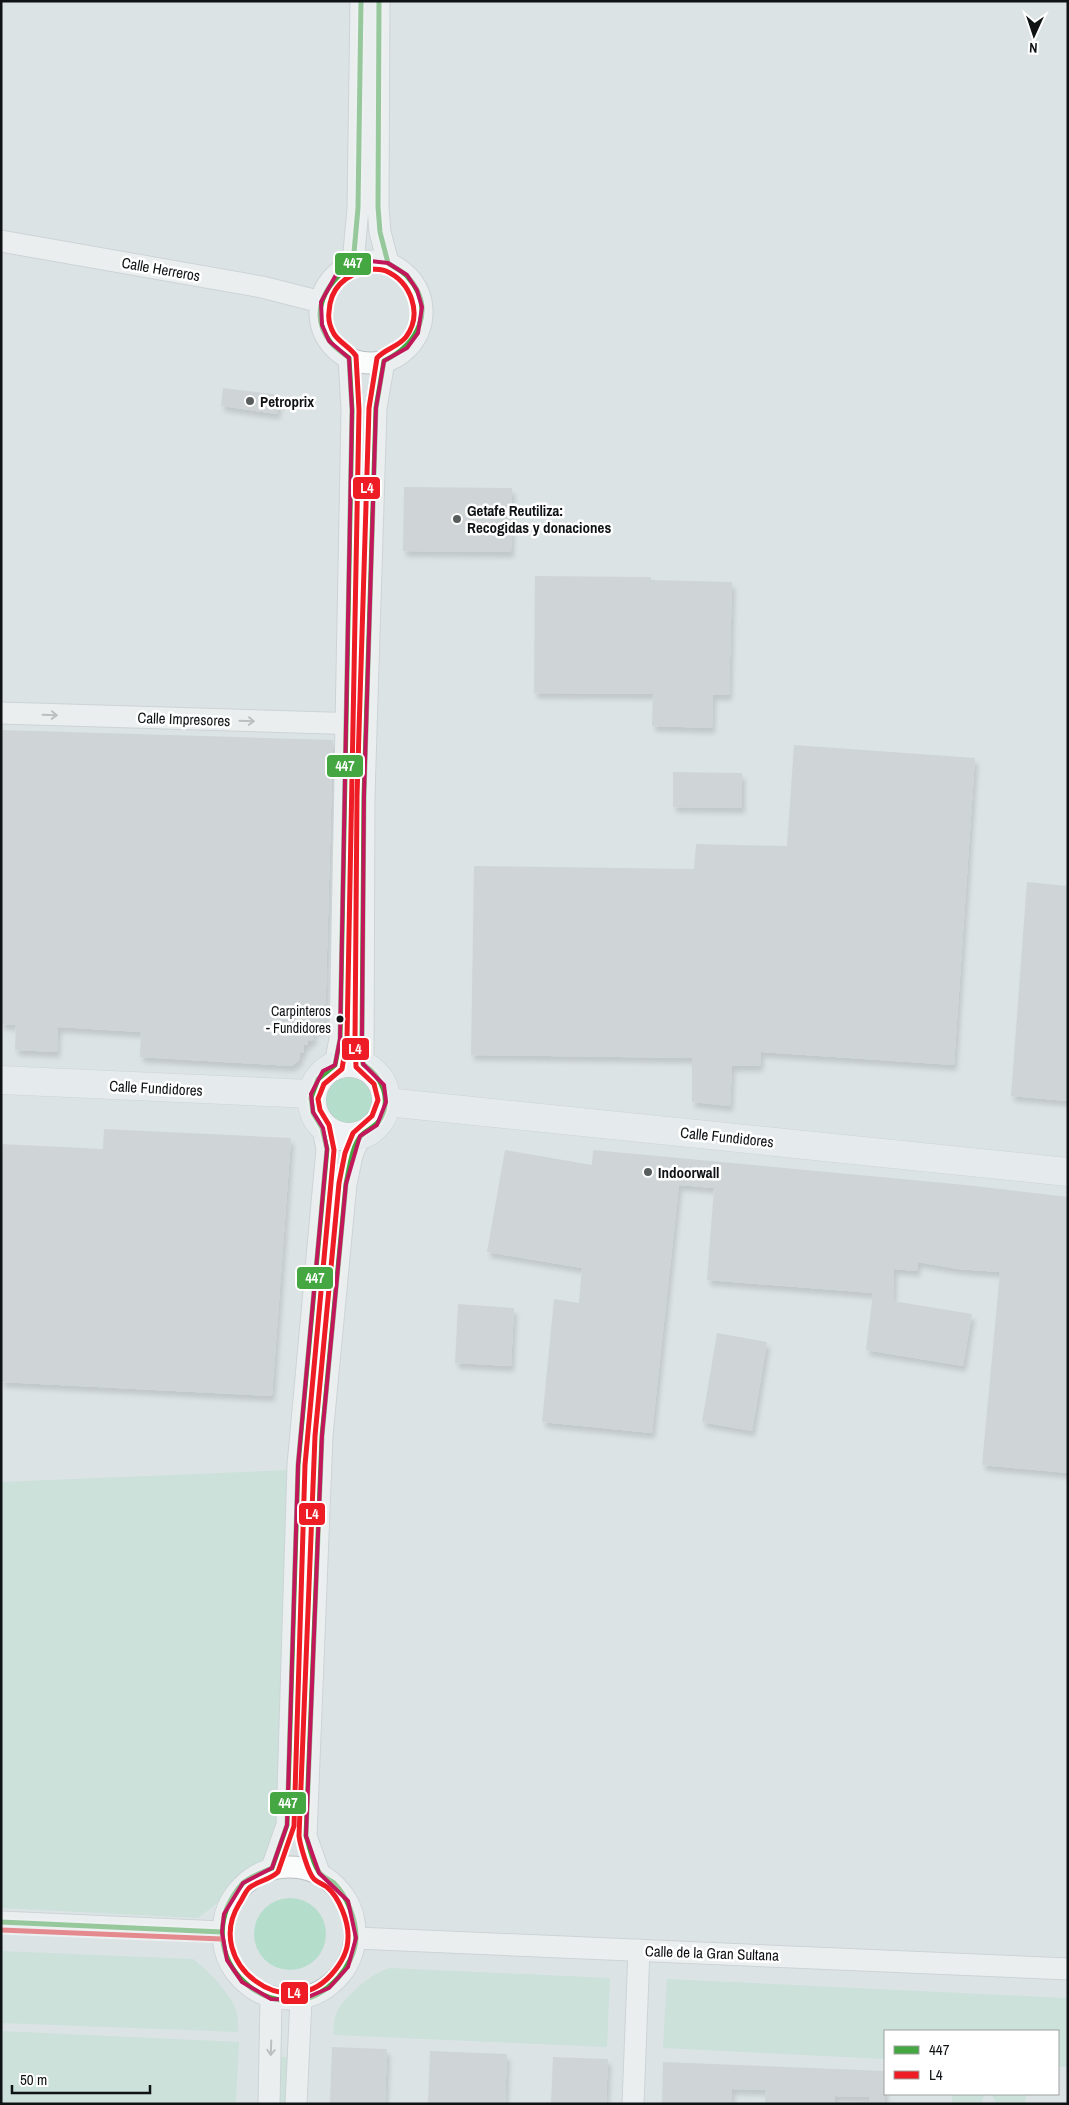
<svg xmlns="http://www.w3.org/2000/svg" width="1069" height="2105" font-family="'Archivo Narrow',sans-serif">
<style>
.green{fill:#b5ddcc}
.building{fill:#bec4c4;filter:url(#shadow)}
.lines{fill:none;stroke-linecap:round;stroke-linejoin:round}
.street-casing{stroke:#bac0c2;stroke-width:23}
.secondary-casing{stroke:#bac0c2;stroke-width:29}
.street{stroke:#fafbfb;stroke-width:21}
.secondary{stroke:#eff2f4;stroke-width:28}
.bus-1-casing{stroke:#fff;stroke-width:9}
.bus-2-casing{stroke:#fff;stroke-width:9}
.bus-1{stroke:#44a742;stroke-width:5}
.bus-2{stroke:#ee1c25;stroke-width:5}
.oneway{stroke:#909393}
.marked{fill:none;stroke:#c2185b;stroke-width:4;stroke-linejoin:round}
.poi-dot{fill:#575c5d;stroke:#fff;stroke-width:2}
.bus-dot{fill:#0f1314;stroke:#fff;stroke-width:2}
.labels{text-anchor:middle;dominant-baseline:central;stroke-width:5;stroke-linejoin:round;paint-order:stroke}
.bus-label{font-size:14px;fill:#0f1314;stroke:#fff;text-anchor:end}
.street-label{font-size:15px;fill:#0f1314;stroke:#fff}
.poi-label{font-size:15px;font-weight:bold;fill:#0f1314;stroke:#fff;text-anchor:start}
.line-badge{stroke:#fff;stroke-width:2}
.badge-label{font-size:14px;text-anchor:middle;font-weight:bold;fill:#fff}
</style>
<defs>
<filter id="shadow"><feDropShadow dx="3" dy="5.5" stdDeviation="2.5" flood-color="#0004"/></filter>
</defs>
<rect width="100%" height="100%" fill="#dce3e5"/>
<g class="green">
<circle cx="350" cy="1100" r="25"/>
<polygon points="289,1470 277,1857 198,1918 1,1908 1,1482"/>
<circle cx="290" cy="1934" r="36"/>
<path d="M1,1951L193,1959C208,1970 225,1988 234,2005C238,2013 238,2023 238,2032L1,2023Z"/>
<path d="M390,1968L610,1978L607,2047L333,2035C334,2026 334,2016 339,2008C349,1993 373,1972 390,1968Z"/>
<polygon points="667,1979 1068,1998 1068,2067 1058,2067 1058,2031 885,2031 885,2059 663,2048"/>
<polygon points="1,2031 239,2042 236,2104 1,2104"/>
<polygon points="281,2057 288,2057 286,2104 279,2104"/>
<polygon points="952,2094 985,2094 981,2104 952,2104"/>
<polygon points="991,2094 1026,2094 1025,2104 994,2104 996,2102"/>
</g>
<g class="building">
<polygon points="223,388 280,395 277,414 221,406"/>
<polygon points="404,487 512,488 511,552 403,551"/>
<polygon points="535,576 651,577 651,580 732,582 729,695 713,695 712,728 652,726 653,694 534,693"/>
<polygon points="1,730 333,740 325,1022 322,1022 322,1030 314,1029 313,1041 308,1040 308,1045 304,1045 303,1053 300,1053 300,1059 292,1066 140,1057 141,1032 58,1027 57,1052 15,1050 16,1025 1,1024"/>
<polygon points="794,745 975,758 954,1065 761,1052 760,1066 732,1066 730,1106 692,1102 692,1058 471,1055 474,866 694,869 696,844 787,846"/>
<polygon points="673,772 742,773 742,808 673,807"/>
<polygon points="1027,882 1068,886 1068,1101 1011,1096"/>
<polygon points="104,1129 291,1138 272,1396 1,1382 1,1144 103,1149"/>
<polygon points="505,1150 592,1165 593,1150 966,1185 1068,1197 1068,1473 982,1465 1000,1272 958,1269 918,1262 917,1271 894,1269 893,1301 972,1314 963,1366 866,1350 873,1293 707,1280 714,1188 679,1185 652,1433 542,1422 554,1299 579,1303 582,1268 487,1252"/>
<polygon points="458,1304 514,1308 511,1366 455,1363"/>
<polygon points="717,1333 767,1342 752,1431 702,1422"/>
<polygon points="332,2047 387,2049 385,2104 330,2104"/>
<polygon points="430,2051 507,2054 505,2104 428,2104"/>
<polygon points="553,2057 608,2059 606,2104 551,2104"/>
<polygon points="663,2062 885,2071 885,2104 869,2104 869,2097 835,2096 834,2104 765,2104 766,2090 732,2089 731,2104 662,2104"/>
</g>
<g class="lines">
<g class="street-casing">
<g id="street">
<polyline points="379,1 378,207 380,232 388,263"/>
<polyline points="1,241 262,287 321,302"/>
<circle cx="371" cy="312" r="51"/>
<polyline points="353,264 358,208 361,1"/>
<polyline points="1,713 361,724"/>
<polyline points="363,1064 364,796 376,408 384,361"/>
<polyline points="335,1065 340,1039 352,410 349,358"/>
<circle cx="289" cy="1933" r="66"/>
<polyline points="272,1868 287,1825 298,1465 327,1149 323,1128"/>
<polyline points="319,1873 306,1836 322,1436 346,1184 352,1155 360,1136"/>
<polyline points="1,1922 222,1932"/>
<polyline points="356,1938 1068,1969"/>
<polyline points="269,2104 271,1999"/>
<polyline points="296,2104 301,2000"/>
<polyline points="633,2104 639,1950"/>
</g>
</g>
<g class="secondary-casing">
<g id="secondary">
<circle cx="349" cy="1100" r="37"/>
<polyline points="1,1080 311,1094"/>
<polyline points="386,1102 1068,1172"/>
</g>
</g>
<use href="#street" class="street"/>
<use href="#secondary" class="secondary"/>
<g class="bus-1-casing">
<g id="bus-1">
<path d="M361,1L358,208L353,264C326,283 307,312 331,343C336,349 343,353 349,358L352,410L340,1039L335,1065L318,1079L311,1098L313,1113L322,1128L327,1149L298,1465L287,1825L272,1868C263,1872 249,1877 242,1884C180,1956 279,2043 338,1978C347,1968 356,1952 356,1937C356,1919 347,1896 334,1883C329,1879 322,1877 319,1872C312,1862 310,1847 306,1836L322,1436L346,1184C349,1171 352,1145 361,1136C366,1130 374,1128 379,1121C393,1099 382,1077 363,1064L362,1040L364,796L376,408L384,361C418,344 437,309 407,276C402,271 394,267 388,263L380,232L378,207L379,1"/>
<polyline points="1,1922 222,1932"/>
</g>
</g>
<g class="bus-2-casing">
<g id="bus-2">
<path d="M370,269C375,269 381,269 386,271C411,282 423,314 406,337C398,347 385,349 377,358L369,408L357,796L355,1040L356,1067L374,1084L378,1100L372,1116L353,1133L345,1153L339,1183L315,1436L299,1836C300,1844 308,1873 314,1879C317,1882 323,1884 327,1887C339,1897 349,1922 348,1938C348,1952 340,1965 331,1975C286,2025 203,1963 239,1904C242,1900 245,1892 249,1888C257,1881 270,1880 278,1872L294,1826L305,1465L334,1150L329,1125L320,1110L318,1099L324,1084L342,1069L347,1039L359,410L356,356C350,347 340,343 334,334C330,327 328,319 329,312C330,286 347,274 370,269Z"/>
<polyline points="1,1930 222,1939"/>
</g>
</g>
<use href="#bus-1" class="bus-1"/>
<use href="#bus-2" class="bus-2"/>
</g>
<defs><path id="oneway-shaft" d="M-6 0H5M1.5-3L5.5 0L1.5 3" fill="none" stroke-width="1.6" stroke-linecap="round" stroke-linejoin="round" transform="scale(1.25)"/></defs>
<g class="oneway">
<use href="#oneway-shaft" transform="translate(50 715) rotate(2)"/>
<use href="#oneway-shaft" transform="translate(247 721) rotate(2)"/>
<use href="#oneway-shaft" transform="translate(271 2048) rotate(92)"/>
</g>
<path d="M0 0H1069V2105H0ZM370,261L388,263L407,275L417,290L422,307L418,333L407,348L384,361L376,408L364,796L362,1040L363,1064L384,1085L386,1102L377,1125L360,1136L346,1184L322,1436L306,1836L319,1873L348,1901L356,1938L348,1967L329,1988L301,2000L271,1999L242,1982L227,1960L222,1932L224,1914L243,1883L272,1868L287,1825L298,1465L327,1149L323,1128L313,1112L311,1094L323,1071L335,1065L340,1039L352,410L349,358L329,341L322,325L321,302L337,273L353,264Z" fill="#dce3e5" fill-opacity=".55" fill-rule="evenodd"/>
<path class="marked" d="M370,261L388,263L407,275L417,290L422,307L418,333L407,348L384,361L376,408L364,796L362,1040L363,1064L384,1085L386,1102L377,1125L360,1136L346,1184L322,1436L306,1836L319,1873L348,1901L356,1938L348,1967L329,1988L301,2000L271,1999L242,1982L227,1960L222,1932L224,1914L243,1883L272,1868L287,1825L298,1465L327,1149L323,1128L313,1112L311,1094L323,1071L335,1065L340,1039L352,410L349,358L329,341L322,325L321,302L337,273L353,264Z"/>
<g class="poi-dot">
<circle cx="250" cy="401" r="5"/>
<circle cx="457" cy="519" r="5"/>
<circle cx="648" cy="1172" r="5"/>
</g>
<circle class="bus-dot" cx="340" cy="1019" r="4.5"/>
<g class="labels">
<g class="bus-label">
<text x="331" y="1011">Carpinteros<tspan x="331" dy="17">- Fundidores</tspan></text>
</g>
<g class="street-label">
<text transform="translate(161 269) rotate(10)">Calle Herreros</text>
<text transform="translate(184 719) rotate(2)">Calle Impresores</text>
<text transform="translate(156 1088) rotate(3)">Calle Fundidores</text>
<text transform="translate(727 1137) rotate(6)">Calle Fundidores</text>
<text transform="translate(712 1953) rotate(2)">Calle de la Gran Sultana</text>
</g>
<g class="poi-label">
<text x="260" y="401">Petroprix</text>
<text x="467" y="510">Getafe Reutiliza:<tspan x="467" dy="17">Recogidas y donaciones</tspan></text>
<text x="658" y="1172">Indoorwall</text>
</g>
</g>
<g class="line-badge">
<rect x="334" y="252" width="38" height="24" rx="5" fill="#44a742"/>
<rect x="352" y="476" width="29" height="24" rx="5" fill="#ee1c25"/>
<rect x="326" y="754" width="38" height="24" rx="5" fill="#44a742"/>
<rect x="341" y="1037" width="29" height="24" rx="5" fill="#ee1c25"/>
<rect x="296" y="1266" width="38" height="24" rx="5" fill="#44a742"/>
<rect x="298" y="1502" width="28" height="24" rx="5" fill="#ee1c25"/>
<rect x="269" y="1791" width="38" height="24" rx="5" fill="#44a742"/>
<rect x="280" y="1981" width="29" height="24" rx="5" fill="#ee1c25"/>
</g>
<g class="badge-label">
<text x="353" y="268">447</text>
<text x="367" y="493">L4</text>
<text x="345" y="771">447</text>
<text x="355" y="1054">L4</text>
<text x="315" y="1283">447</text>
<text x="312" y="1519">L4</text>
<text x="288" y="1808">447</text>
<text x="294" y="1998">L4</text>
</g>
<rect width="1069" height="2105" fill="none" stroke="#0f1314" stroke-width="5"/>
<rect x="884" y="2030" width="175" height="65" fill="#ffffff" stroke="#9fa1a1"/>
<rect x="894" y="2046" width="25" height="8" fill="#44a742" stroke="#9fa1a1"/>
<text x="929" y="2055" font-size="15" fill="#0f1314">447</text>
<rect x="894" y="2071" width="25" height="8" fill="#ee1c25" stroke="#9fa1a1"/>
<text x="929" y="2080" font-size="15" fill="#0f1314">L4</text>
<g transform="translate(1034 35) rotate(183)" stroke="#ffffff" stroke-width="4" paint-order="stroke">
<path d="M0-4L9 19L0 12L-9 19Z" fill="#0f1314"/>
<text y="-8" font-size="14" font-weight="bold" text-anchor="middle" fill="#0f1314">N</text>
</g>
<path d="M12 2085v8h138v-8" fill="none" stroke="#0f1314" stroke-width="2.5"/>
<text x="20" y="2085" font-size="15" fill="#0f1314" stroke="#ffffff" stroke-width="4" paint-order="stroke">50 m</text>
</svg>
